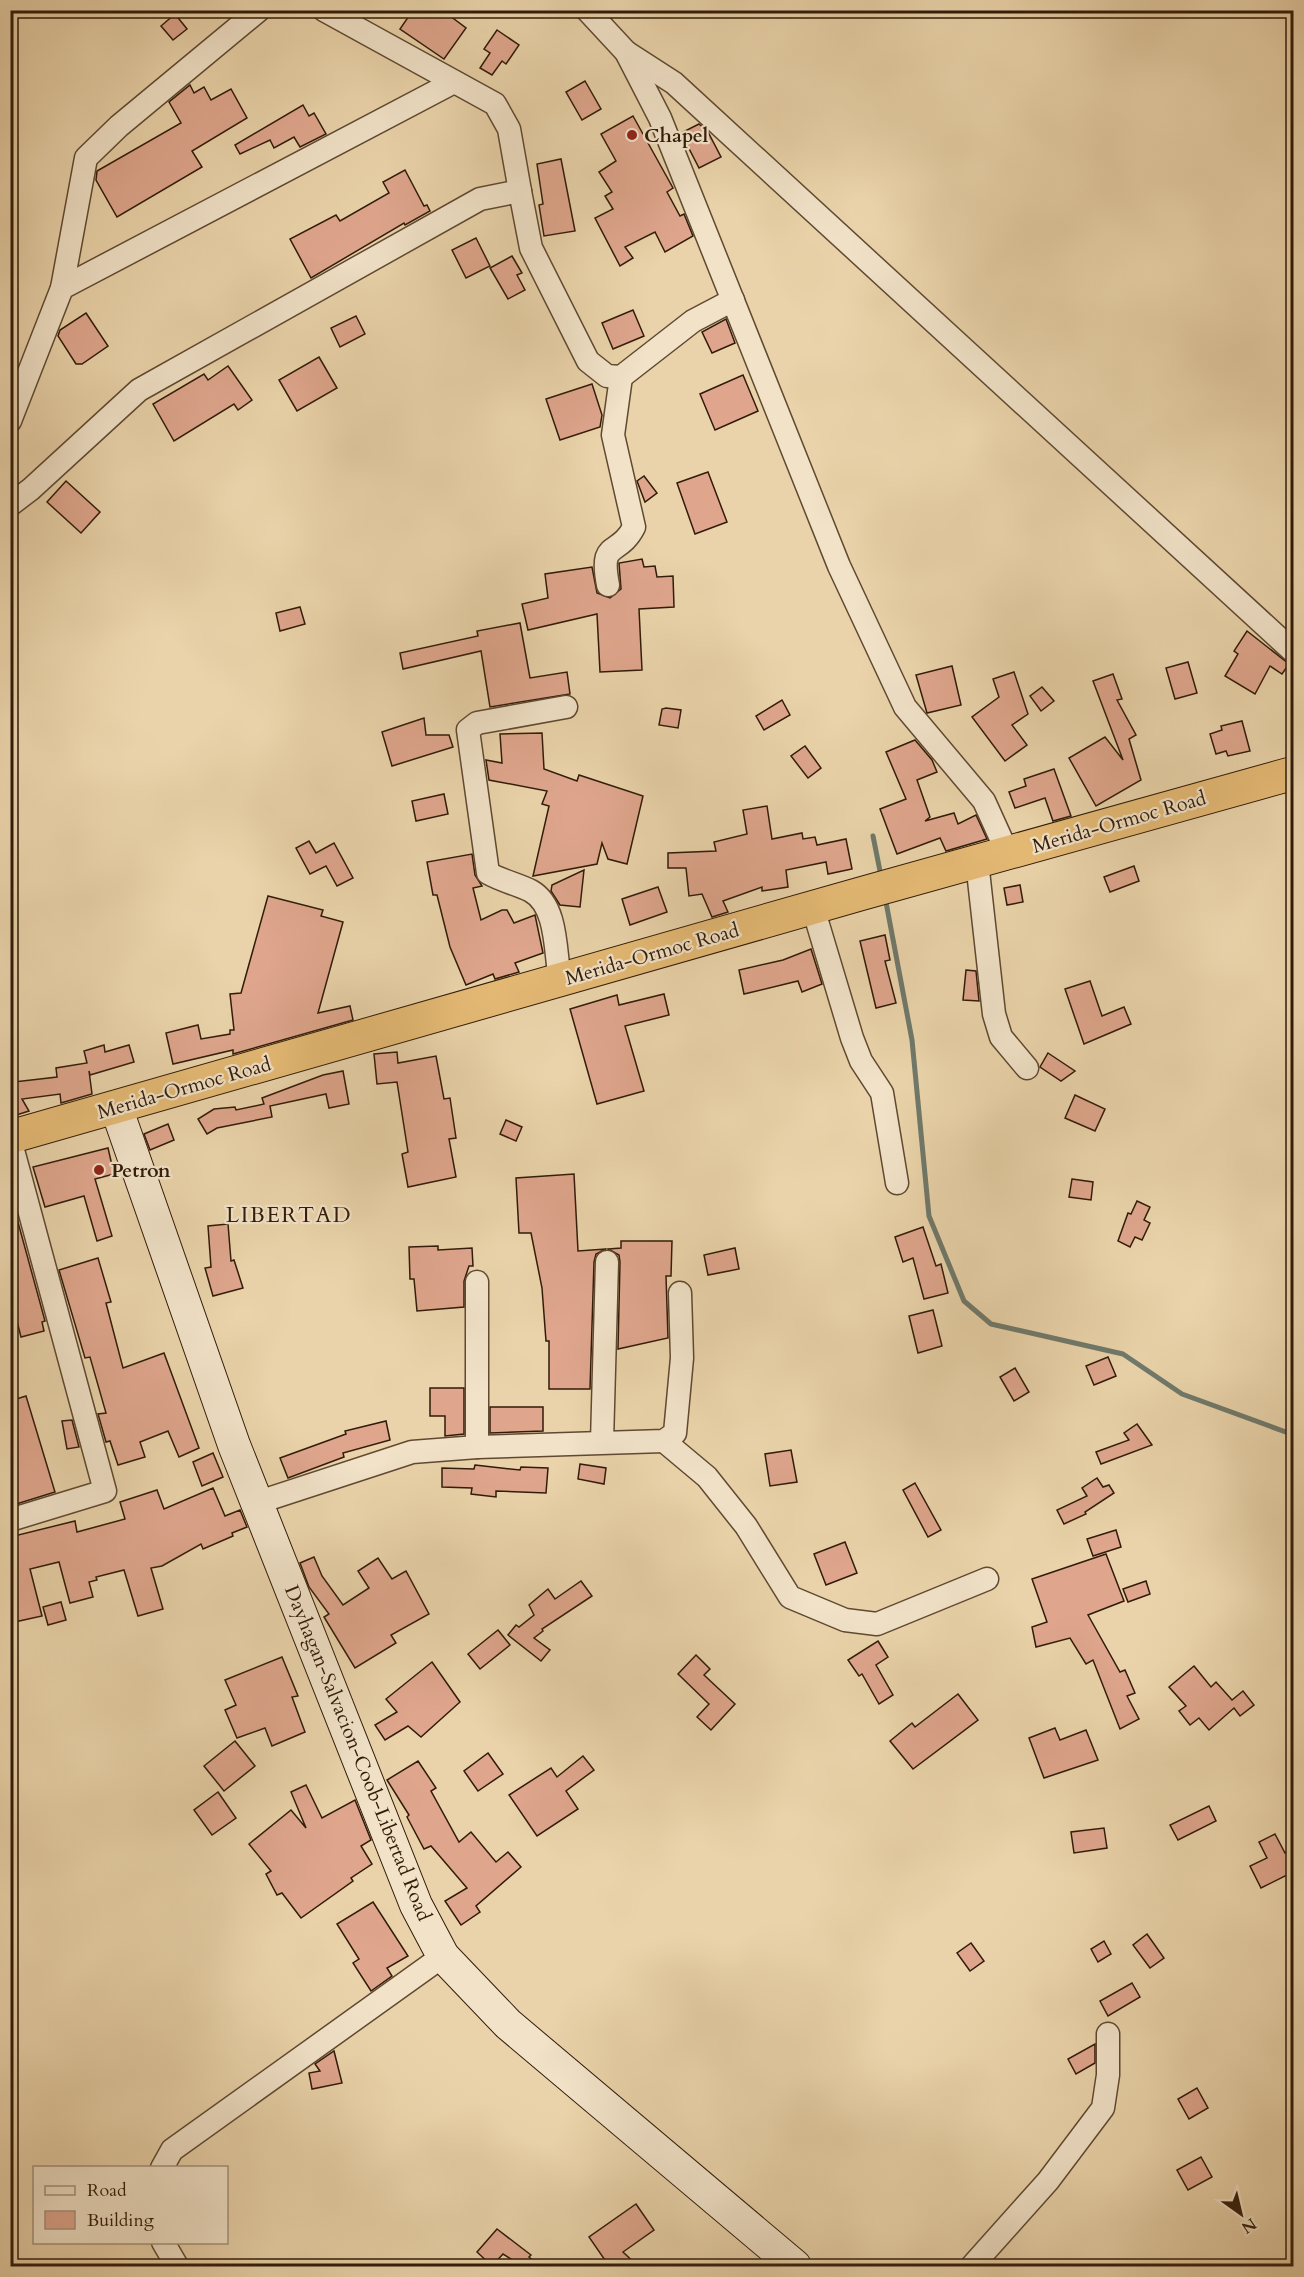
<svg xmlns="http://www.w3.org/2000/svg" width="1304" height="2277" font-family="Cardo,serif">
<style>
.lines{fill:none;stroke-linecap:round;stroke-linejoin:round}
.stream{stroke:#6f796b;stroke-width:5}
.building{fill:#dfa68d;stroke:#311b09;stroke-width:1.5}
.minor-casing{stroke:#5f4931;stroke-width:25}
.secondary-casing{stroke:#311b09;stroke-width:34}
.trunk-casing{stroke:#311b09;stroke-width:35}
.minor{stroke:#f1e2c8;stroke-width:22}
.secondary{stroke:#f1e2c8;stroke-width:32}
.trunk{stroke:#e5ba75;stroke-width:33}
.poi-dot{fill:#8f2418;stroke:#f1e2c8;stroke-width:2}
.labels{text-anchor:middle;dominant-baseline:central;stroke-width:4.5;stroke-linejoin:round;paint-order:stroke}
.poi-label{font-size:20px;font-weight:bold;fill:#311b09;stroke:#f1e2c8;text-anchor:start}
.street-label{font-size:20px;fill:#311b09;stroke:#f1e2c8}
.quarter-label{font-size:22px;letter-spacing:1.5px;fill:#311b09;stroke:#f1e2c8}
</style>
<rect width="100%" height="100%" fill="#ead3aa"/>
<filter id="stains"><feTurbulence type="fractalNoise" baseFrequency=".00333" numOctaves="4"/><feColorMatrix values="0 0 0 0 .2 0 0 0 0 .09 0 0 0 0 .02 0 0 0 .5 -.17"/></filter>
<radialGradient id="worn" r=".72"><stop offset=".6" stop-color="#630" stop-opacity="0"/><stop offset="1" stop-color="#630" stop-opacity=".3"/></radialGradient>
<g class="lines">
<g class="stream">
<polyline points="873,836 881,876"/>
<polyline points="885,897 912,1040 929,1216 964,1301 991,1324 1123,1354 1182,1394 1294,1435"/>
</g>
</g>
<g class="building">
<polygon points="413,10 442,10 466,28 444,59 400,29"/>
<polygon points="175,14 187,29 173,40 161,26"/>
<polygon points="497,30 519,45 506,64 502,61 492,75 480,68 490,53 484,49"/>
<polygon points="585,81 601,109 582,120 566,92"/>
<polygon points="190,85 194,93 204,87 211,100 231,89 247,118 192,151 202,167 117,217 96,180 97,171 181,123 169,102"/>
<polygon points="303,105 309,116 314,113 326,134 300,147 294,137 274,148 270,140 240,154 235,145"/>
<polygon points="633,116 673,188 667,192 680,216 684,214 693,236 665,252 655,232 625,247 633,258 620,266 595,218 613,209 605,196 612,192 599,172 616,161 601,134"/>
<polygon points="699,124 708,132 721,157 699,168 681,133"/>
<polygon points="561,159 575,231 544,236 539,205 543,204 537,164"/>
<polygon points="405,170 424,206 427,205 430,211 405,225 404,223 311,278 290,239 336,215 340,221 389,193 383,182"/>
<polygon points="476,238 490,266 466,278 452,250"/>
<polygon points="512,256 522,273 517,275 525,290 508,299 490,268"/>
<polygon points="633,310 644,336 613,349 602,323"/>
<polygon points="86,313 108,346 82,364 76,364 58,336 60,330"/>
<polygon points="356,316 365,334 340,347 331,328"/>
<polygon points="726,319 735,343 712,353 702,332"/>
<polygon points="319,357 337,388 297,411 279,380"/>
<polygon points="228,366 252,400 238,410 234,404 174,441 153,404 204,374 208,380"/>
<polygon points="743,375 758,411 715,430 700,394"/>
<polygon points="592,384 602,415 600,427 560,440 546,399"/>
<polygon points="708,472 727,522 695,534 677,483"/>
<polygon points="644,476 657,493 645,502 637,481"/>
<polygon points="66,481 100,512 81,533 47,502"/>
<polygon points="642,559 644,567 655,566 657,577 673,576 674,607 639,609 642,670 600,672 597,614 528,630 522,604 548,598 545,574 592,567 597,593 610,598 621,589 619,563"/>
<polygon points="300,607 305,624 280,631 276,613"/>
<polygon points="520,623 530,678 567,672 570,694 490,707 481,651 403,669 400,653 478,636 477,631"/>
<polygon points="1247,631 1289,664 1282,674 1270,666 1255,694 1225,676 1238,654 1234,651"/>
<polygon points="1188,662 1197,693 1175,699 1166,668"/>
<polygon points="952,666 961,705 927,713 916,675"/>
<polygon points="1014,672 1028,714 1012,725 1027,745 1005,761 972,717 999,697 993,679"/>
<polygon points="1113,674 1122,699 1117,700 1136,735 1129,739 1141,780 1096,806 1069,758 1105,737 1123,760 1093,681"/>
<polygon points="1042,687 1054,701 1041,711 1030,696"/>
<polygon points="782,700 790,715 764,730 756,716"/>
<polygon points="666,708 681,710 678,728 659,725 662,709"/>
<polygon points="424,718 426,735 449,735 453,747 392,766 382,732"/>
<polygon points="1242,721 1250,751 1228,756 1226,751 1216,754 1210,734 1222,730 1221,726"/>
<polygon points="542,733 544,769 577,781 579,775 643,796 627,864 608,859 602,843 597,864 533,876 549,806 542,804 547,791 489,780 486,760 502,763 500,734"/>
<polygon points="915,740 932,760 937,772 917,780 930,817 925,821 954,813 958,824 976,815 987,839 946,851 940,838 897,854 880,809 906,799 886,752"/>
<polygon points="805,746 821,768 808,778 791,756"/>
<polygon points="1054,769 1071,816 1053,821 1045,798 1015,808 1009,792 1026,786 1024,779"/>
<polygon points="444,794 448,814 416,821 412,801"/>
<polygon points="767,806 772,839 802,833 803,839 815,837 817,845 846,839 852,869 828,874 826,862 786,870 788,887 762,891 762,887 723,901 728,912 712,917 702,894 689,896 686,868 668,868 668,853 716,851 714,842 747,834 743,810"/>
<polygon points="309,841 316,853 334,843 353,878 337,886 326,866 310,874 296,848"/>
<polygon points="472,854 475,875 482,886 473,888 481,920 502,910 507,910 514,923 535,915 543,953 515,963 519,972 495,979 493,974 466,985 450,947 437,895 433,895 427,862"/>
<polygon points="1134,866 1139,881 1110,892 1104,877"/>
<polygon points="584,870 580,907 560,905 551,891 552,885"/>
<polygon points="1020,885 1023,902 1007,905 1004,888"/>
<polygon points="658,887 667,912 630,925 622,899"/>
<polygon points="268,896 323,910 321,916 343,922 318,1013 350,1006 353,1020 233,1054 233,1050 173,1064 166,1033 198,1025 201,1039 230,1034 230,1030 234,1030 230,994 241,993"/>
<polygon points="885,935 890,960 885,961 896,1003 876,1008 860,941"/>
<polygon points="811,949 822,984 802,992 798,981 744,994 739,970 783,960"/>
<polygon points="966,970 976,971 979,1001 963,1000"/>
<polygon points="1090,981 1102,1016 1124,1007 1131,1024 1084,1044 1065,989"/>
<polygon points="664,994 669,1015 625,1026 644,1091 597,1104 570,1009 617,995 619,1005"/>
<polygon points="104,1045 105,1052 129,1045 134,1062 90,1075 89,1071 92,1094 61,1103 60,1094 22,1099 29,1111 10,1117 10,1076 14,1082 57,1077 56,1068 87,1063 84,1051"/>
<polygon points="397,1052 398,1063 436,1056 444,1099 450,1098 456,1138 449,1139 456,1177 408,1187 402,1154 408,1152 397,1082 377,1084 374,1054"/>
<polygon points="1048,1053 1075,1071 1061,1081 1040,1067"/>
<polygon points="343,1071 349,1104 329,1108 326,1094 270,1106 272,1117 217,1128 207,1134 198,1119 214,1109 235,1107 236,1110 264,1104 262,1098 323,1075"/>
<polygon points="1075,1095 1105,1109 1095,1131 1065,1118"/>
<polygon points="506,1120 522,1127 516,1141 500,1134"/>
<polygon points="168,1124 174,1140 150,1150 144,1134"/>
<polygon points="108,1148 114,1174 95,1179 112,1236 97,1241 84,1196 45,1207 33,1167"/>
<polygon points="574,1174 578,1251 606,1249 596,1254 594,1262 590,1389 549,1389 549,1341 546,1341 542,1288 531,1233 519,1233 516,1178"/>
<polygon points="1072,1179 1093,1182 1091,1200 1069,1197"/>
<polygon points="10,1193 45,1321 42,1322 44,1331 21,1337 10,1294"/>
<polygon points="1137,1201 1150,1207 1144,1220 1150,1223 1142,1240 1135,1237 1130,1247 1118,1241 1128,1213 1131,1214"/>
<polygon points="228,1224 231,1261 234,1260 243,1288 213,1296 205,1268 211,1267 208,1226"/>
<polygon points="923,1227 936,1266 941,1264 948,1293 924,1299 913,1258 903,1262 895,1237"/>
<polygon points="621,1241 672,1241 671,1276 666,1276 668,1338 618,1349 620,1262 619,1255 608,1249 621,1248"/>
<polygon points="438,1246 438,1250 472,1248 473,1266 469,1266 464,1281 464,1307 417,1311 414,1279 410,1279 409,1247"/>
<polygon points="735,1248 739,1269 708,1275 704,1255"/>
<polygon points="98,1258 111,1302 106,1303 123,1368 164,1353 199,1448 179,1457 168,1431 140,1442 145,1457 118,1465 110,1441 106,1442 98,1414 106,1413 90,1357 85,1358 59,1270"/>
<polygon points="933,1310 942,1346 918,1353 909,1316"/>
<polygon points="1108,1357 1116,1376 1094,1385 1086,1366"/>
<polygon points="1015,1368 1029,1392 1014,1401 1000,1377"/>
<polygon points="430,1388 464,1388 464,1434 445,1436 445,1416 430,1416"/>
<polygon points="26,1396 55,1492 10,1506 10,1401"/>
<polygon points="490,1407 543,1407 543,1431 490,1433"/>
<polygon points="72,1420 79,1447 67,1449 62,1421"/>
<polygon points="386,1421 390,1440 343,1453 344,1457 288,1478 280,1458 346,1434 345,1431"/>
<polygon points="1137,1424 1152,1445 1101,1464 1096,1452 1129,1440 1124,1433"/>
<polygon points="791,1450 797,1482 770,1486 765,1454"/>
<polygon points="213,1453 223,1477 202,1486 193,1462"/>
<polygon points="580,1464 606,1468 604,1484 578,1479"/>
<polygon points="475,1465 520,1470 521,1467 548,1468 546,1493 496,1491 496,1497 471,1494 472,1488 442,1487 442,1468 474,1469"/>
<polygon points="1097,1478 1103,1487 1109,1485 1114,1493 1085,1512 1086,1514 1064,1524 1057,1510 1087,1496 1082,1488"/>
<polygon points="915,1483 941,1530 928,1537 903,1490"/>
<polygon points="213,1488 225,1516 240,1510 247,1527 232,1533 233,1536 203,1549 201,1544 162,1566 151,1568 163,1609 138,1616 124,1570 96,1577 97,1580 89,1582 93,1597 70,1603 59,1562 30,1569 42,1616 10,1623 10,1537 75,1521 77,1532 125,1519 120,1502 157,1490 164,1509"/>
<polygon points="1116,1530 1121,1547 1093,1556 1087,1539"/>
<polygon points="845,1542 857,1573 826,1585 814,1554"/>
<polygon points="1106,1554 1124,1601 1088,1615 1120,1672 1125,1670 1135,1693 1127,1696 1139,1719 1120,1729 1093,1660 1086,1664 1070,1638 1036,1647 1032,1627 1047,1622 1032,1579"/>
<polygon points="314,1557 322,1576 343,1605 369,1588 358,1571 378,1558 392,1579 406,1571 429,1614 391,1635 396,1643 355,1668 324,1617 329,1614 309,1587 300,1563"/>
<polygon points="581,1581 592,1596 542,1629 543,1631 534,1638 550,1650 541,1661 508,1635 516,1625 519,1627 534,1615 529,1605 548,1589 555,1599"/>
<polygon points="1146,1581 1150,1594 1128,1602 1123,1589"/>
<polygon points="61,1602 66,1620 48,1625 43,1607"/>
<polygon points="498,1630 510,1645 480,1669 468,1654"/>
<polygon points="878,1641 888,1657 876,1665 893,1695 879,1704 862,1674 859,1676 848,1660"/>
<polygon points="696,1655 710,1669 704,1675 735,1704 711,1730 697,1717 709,1704 678,1674"/>
<polygon points="282,1657 298,1696 292,1697 305,1732 272,1746 265,1728 237,1738 225,1710 236,1705 225,1680"/>
<polygon points="432,1662 460,1702 421,1737 408,1726 385,1740 375,1725 397,1712 386,1699"/>
<polygon points="1194,1666 1211,1687 1216,1682 1232,1700 1243,1691 1254,1705 1240,1716 1234,1708 1209,1730 1199,1718 1190,1725 1179,1711 1186,1706 1169,1687"/>
<polygon points="958,1694 978,1720 913,1769 890,1741 912,1723 915,1727"/>
<polygon points="1055,1728 1060,1740 1086,1730 1098,1760 1044,1778 1029,1738"/>
<polygon points="235,1741 255,1766 224,1791 204,1766"/>
<polygon points="488,1753 503,1774 478,1791 464,1771"/>
<polygon points="583,1756 594,1770 566,1791 578,1809 537,1836 509,1795 551,1768 557,1777"/>
<polygon points="418,1761 436,1788 431,1791 459,1842 471,1832 496,1862 508,1852 521,1867 476,1906 480,1912 461,1925 445,1901 467,1888 431,1846 424,1849 407,1817 409,1815 387,1780"/>
<polygon points="306,1785 322,1818 355,1800 371,1840 361,1846 372,1864 351,1878 353,1881 301,1918 282,1893 277,1895 266,1874 271,1871 249,1844 291,1810 306,1828 291,1792"/>
<polygon points="218,1792 236,1818 212,1835 194,1810"/>
<polygon points="1209,1806 1216,1821 1178,1840 1170,1825"/>
<polygon points="1104,1828 1107,1848 1074,1853 1071,1832"/>
<polygon points="1275,1834 1285,1853 1293,1848 1293,1872 1261,1888 1250,1866 1267,1858 1259,1842"/>
<polygon points="373,1902 408,1956 387,1968 392,1976 371,1991 353,1963 359,1959 337,1924"/>
<polygon points="1147,1934 1164,1958 1150,1968 1133,1945"/>
<polygon points="1104,1941 1111,1954 1098,1962 1091,1949"/>
<polygon points="971,1943 984,1961 970,1971 957,1953"/>
<polygon points="1132,1983 1140,1997 1108,2016 1100,2001"/>
<polygon points="1095,2044 1095,2063 1076,2074 1068,2059"/>
<polygon points="334,2051 342,2083 312,2089 309,2073 320,2071 315,2064"/>
<polygon points="1197,2088 1208,2108 1189,2119 1178,2099"/>
<polygon points="1201,2157 1212,2177 1188,2190 1177,2170"/>
<polygon points="636,2204 654,2230 623,2252 638,2266 609,2266 589,2237"/>
<polygon points="497,2229 531,2255 529,2257 539,2266 522,2266 503,2254 492,2266 477,2252"/>
</g>
<g class="lines">
<g class="minor-casing">
<g id="minor">
<polyline points="324,10 495,104 509,129 520,191"/>
<polyline points="587,10 626,52 660,118 839,566 905,707 984,801 1008,854"/>
<polyline points="626,52 674,83 1294,652"/>
<polyline points="62,288 86,158 119,126 259,10"/>
<polyline points="10,421 62,288 454,82"/>
<polyline points="10,505 31,489 139,390 480,199 520,191 531,248 588,361 607,376 621,377 693,321 733,300"/>
<path d="M608,585C599,538 618,558 634,527L613,435L621,377"/>
<polyline points="977,862 994,1014 1001,1037 1027,1068"/>
<polyline points="813,908 852,1038 861,1061 882,1093 897,1183"/>
<path d="M560,980C555,953 558,906 531,891C517,884 502,881 488,873L468,730L477,723L566,707"/>
<polyline points="10,1139 105,1491 10,1520"/>
<polyline points="664,1441 707,1477 746,1526 790,1597 845,1620 877,1624 987,1579"/>
<polyline points="602,1442 607,1262"/>
<polyline points="477,1447 477,1282"/>
<polyline points="256,1503 412,1452 477,1447 664,1441 675,1433 682,1358 680,1293"/>
<polyline points="162,2168 172,2150 443,1956"/>
<polyline points="163,2242 177,2266"/>
<polyline points="972,2266 1048,2181 1103,2108 1108,2075 1108,2034"/>
</g>
</g>
<g class="secondary-casing">
<polyline id="secondary" points="116,1107 234,1445 416,1905 443,1956 508,2024 795,2266"/>
</g>
<g class="trunk-casing">
<polyline id="trunk" points="10,1137 860,894 1294,773"/>
</g>
<use href="#minor" class="minor"/>
<use href="#secondary" class="secondary"/>
<use href="#trunk" class="trunk"/>
</g>
<g class="poi-dot">
<circle cx="632" cy="135" r="6"/>
<circle cx="99" cy="1170" r="6"/>
</g>
<g class="labels">
<g class="poi-label">
<text x="644" y="135">Chapel</text>
<text x="111" y="1170">Petron</text>
</g>
<g class="street-label">
<text transform="translate(1119 822) rotate(-16)">Merida-Ormoc Road</text>
<text transform="translate(652 954) rotate(-16)">Merida-Ormoc Road</text>
<text transform="translate(184 1088) rotate(-16)">Merida-Ormoc Road</text>
<text transform="translate(358 1753) rotate(68)">Dayhagan-Salvacion-Coob-Libertad Road</text>
</g>
<g class="quarter-label">
<text x="289" y="1215">LIBERTAD</text>
</g>
</g>
<rect width="1304" height="2277" fill="none" stroke="#ead3aa" stroke-width="36"/>
<rect x="12" y="12" width="1280" height="2253" fill="none" stroke="#311b09" stroke-width="3"/>
<rect x="18" y="18" width="1268" height="2241" fill="none" stroke="#311b09" stroke-width="1.5"/>
<rect x="33" y="2166" width="195" height="78" fill="#f1e2c8" stroke="#a4927c" stroke-width="1.5"/>
<rect x="45" y="2186" width="30" height="9" fill="#f1e2c8" stroke="#a4927c" stroke-width="1.5"/>
<text x="87" y="2196" font-size="18" fill="#311b09">Road</text>
<rect x="45" y="2211" width="30" height="18" fill="#dfa68d" stroke="#a4927c" stroke-width="1.5"/>
<text x="87" y="2226" font-size="18" fill="#311b09">Building</text>
<g transform="translate(1241 2214) rotate(146)" stroke="#f1e2c8" stroke-width="4.5" paint-order="stroke">
<path d="M0-4.5L10 22L0 15L-10 22Z" fill="#311b09"/>
<text y="-9" font-size="16" font-weight="bold" text-anchor="middle" fill="#311b09">N</text>
</g>
<rect width="100%" height="100%" filter="url(#stains)"/>
<rect width="100%" height="100%" fill="url(#worn)"/>
</svg>
